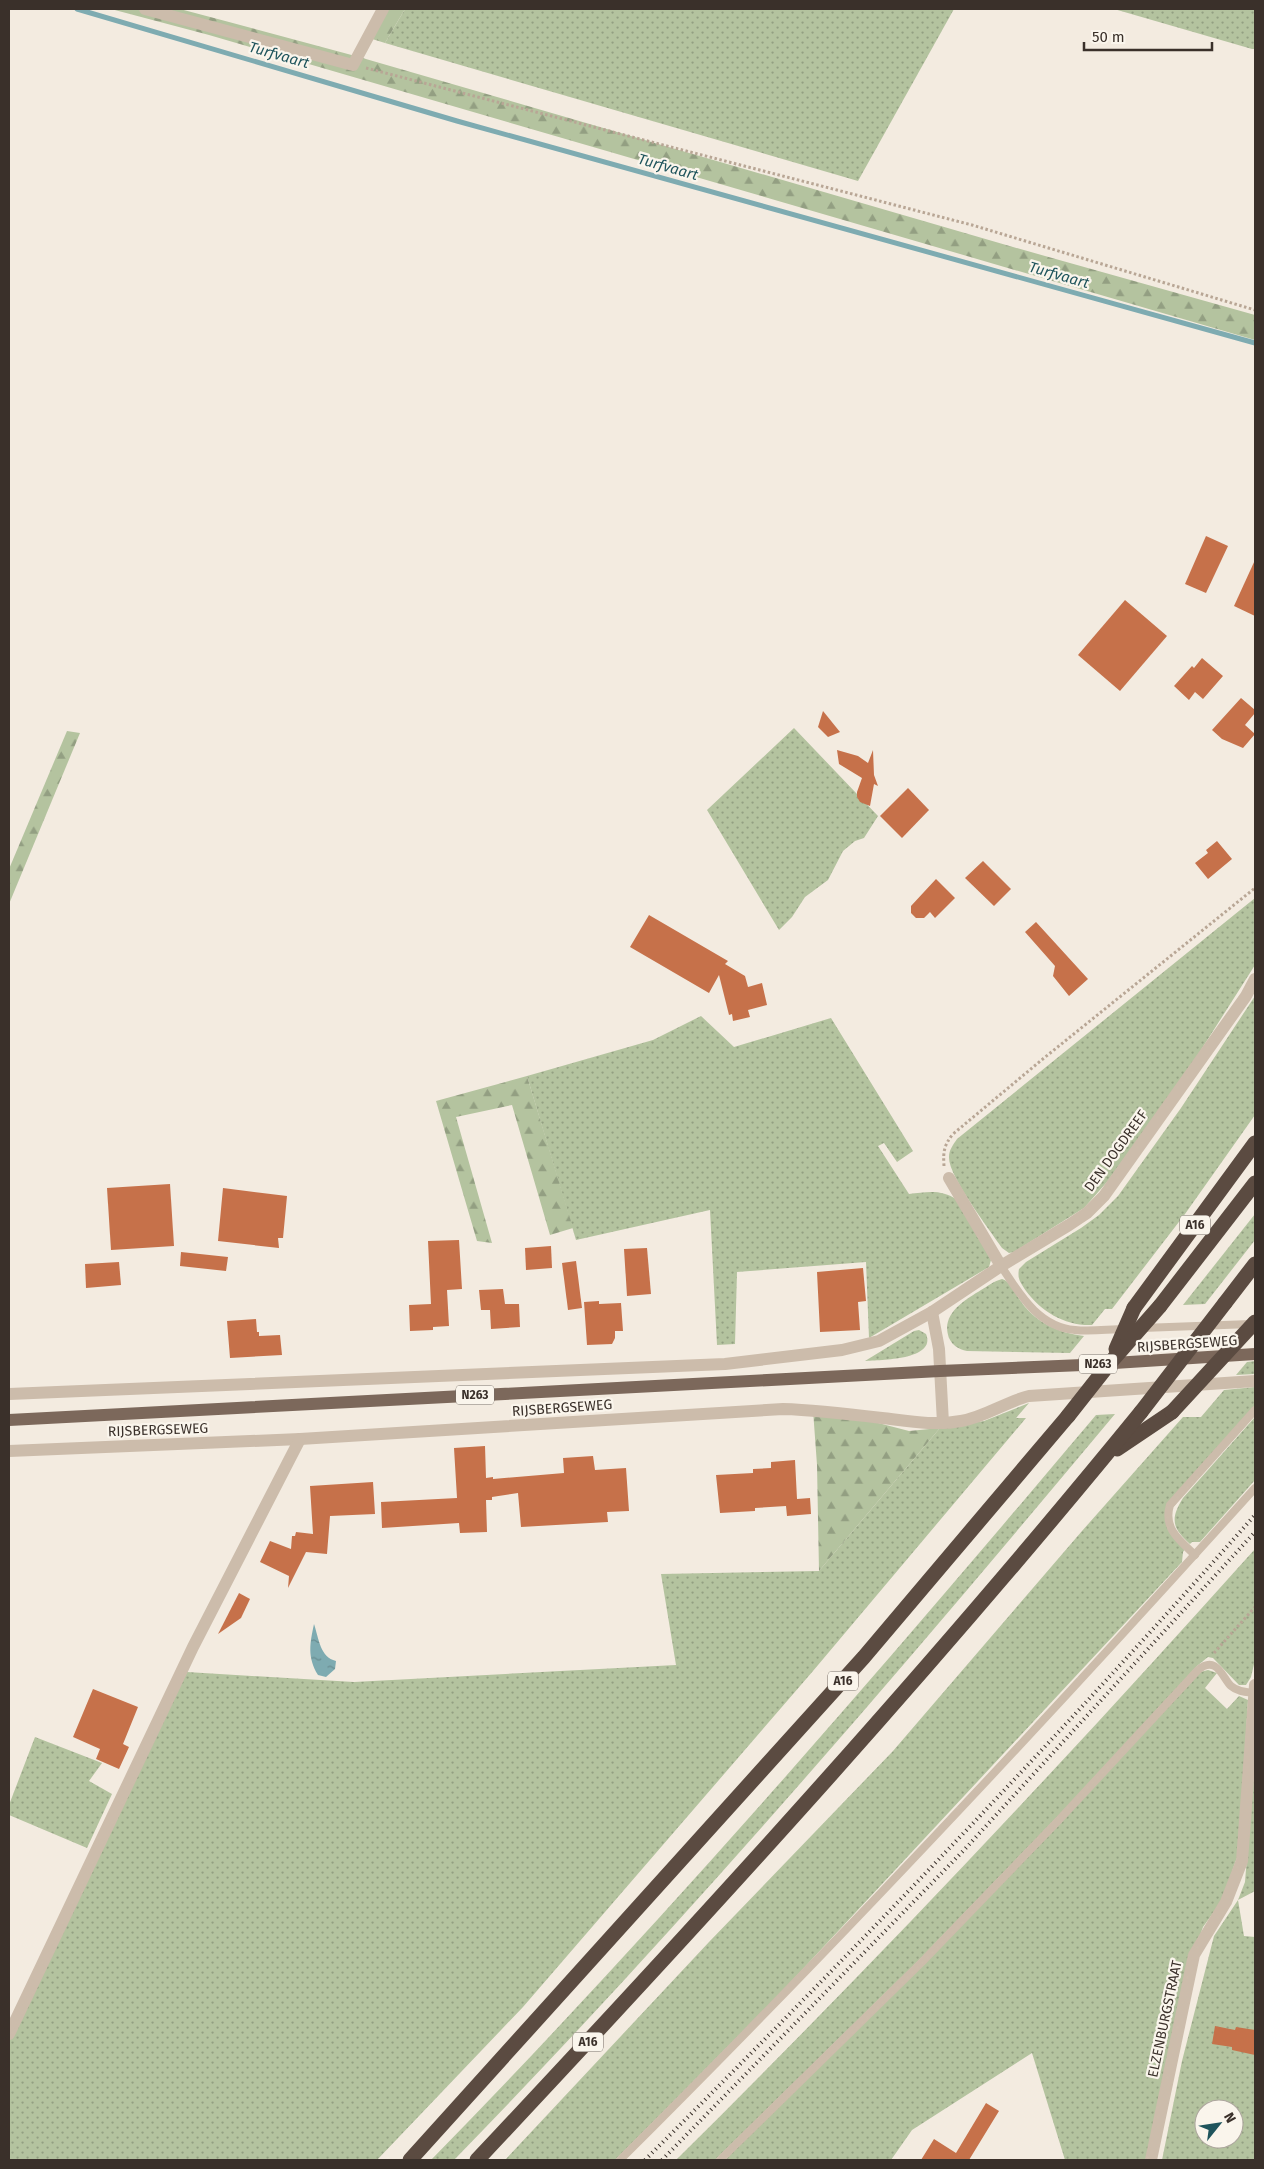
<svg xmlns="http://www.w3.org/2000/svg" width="1264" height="2169" font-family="'Fira Sans',sans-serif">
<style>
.grass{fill:url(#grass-dots);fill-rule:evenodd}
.forest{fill:url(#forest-firs)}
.water{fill:url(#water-ripples)}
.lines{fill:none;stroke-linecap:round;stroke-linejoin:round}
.stream{stroke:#7eabb1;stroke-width:5}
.building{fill:#c6714a}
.path{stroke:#b8a695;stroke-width:3;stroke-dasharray:2.5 2.5;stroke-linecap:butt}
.lane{stroke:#ccbcab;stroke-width:8}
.street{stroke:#ccbcab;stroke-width:12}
.primary{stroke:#7c685b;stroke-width:12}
.highway{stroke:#5b4b41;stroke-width:15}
.rail{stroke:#3a302a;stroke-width:4;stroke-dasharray:1 4;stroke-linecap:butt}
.highway-bridge{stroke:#5b4b41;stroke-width:15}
.labels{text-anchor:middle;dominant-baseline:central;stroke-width:4.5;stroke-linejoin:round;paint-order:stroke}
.shield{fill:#faf5ec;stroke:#746b64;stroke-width:1}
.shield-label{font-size:12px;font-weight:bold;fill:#3a302a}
.street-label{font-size:14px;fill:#3a302a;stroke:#faf5ec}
.water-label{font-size:15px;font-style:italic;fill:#1f545c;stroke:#faf5ec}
</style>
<defs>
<pattern id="grass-dots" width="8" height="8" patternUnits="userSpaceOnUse" patternTransform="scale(1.25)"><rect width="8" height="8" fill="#b4c39f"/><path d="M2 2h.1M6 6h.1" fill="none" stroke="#939f82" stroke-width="1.8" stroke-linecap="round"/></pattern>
<pattern id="forest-firs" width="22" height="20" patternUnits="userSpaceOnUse" patternTransform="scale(1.25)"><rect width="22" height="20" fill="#b4c39f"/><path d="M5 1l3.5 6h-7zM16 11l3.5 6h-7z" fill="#939f82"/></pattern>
<pattern id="water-ripples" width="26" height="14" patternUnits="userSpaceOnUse" patternTransform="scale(1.25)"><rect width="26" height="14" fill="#7eabb1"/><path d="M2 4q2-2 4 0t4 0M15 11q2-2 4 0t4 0" fill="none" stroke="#688c90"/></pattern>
</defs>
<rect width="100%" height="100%" fill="#f3ebe0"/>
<g class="grass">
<polygon points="405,9 954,9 858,181 385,43"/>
<polygon points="1114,9 1255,9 1255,49 1252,49"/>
<polygon points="794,728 878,816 864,838 855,841 843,851 828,880 805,897 792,917 779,930 707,810"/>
<path d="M1255,898V965L1187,1072L1107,1182L1084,1208L1014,1252L1009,1253L1002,1248C990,1230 948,1176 949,1157C949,1150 953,1145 957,1139Z"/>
<path d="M1255,996V1115L1185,1214L1112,1309H1105L1092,1325C1065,1326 1042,1312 1026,1291C1021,1283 1017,1279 1019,1269L1026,1262L1081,1228L1099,1215L1118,1196L1181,1108Z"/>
<path d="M701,1016L734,1047L831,1018L913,1151L897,1162L884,1143L878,1146L909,1194C927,1192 942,1189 957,1200L991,1260L989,1267L869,1338L866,1262L737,1272L735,1344L717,1345L710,1210L576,1240L527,1076L653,1040Z"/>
<polygon points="1255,1214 1255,1240 1205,1304 1183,1305"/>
<path d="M1002,1279C1012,1282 1016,1295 1022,1303C1037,1323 1059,1333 1084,1336L1070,1353L967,1351C958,1349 953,1346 949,1338C940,1314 965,1300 981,1290C988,1286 994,1281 1002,1279Z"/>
<path d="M919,1330L926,1334C937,1360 880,1360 865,1361L914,1331Z"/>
<polygon points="1255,1361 1255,1374 1236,1375 1247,1362"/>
<polygon points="1255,1387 1255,1407 1166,1516 1185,1549 1183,1552 1182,1562 774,2000 615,2160 505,2160 709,1942 893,1751 1082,1531 1183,1417 1201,1417 1224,1390"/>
<polygon points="1029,1403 1016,1418 1026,1418 813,1671 523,2007 377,2160 9,2160 9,2036 187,1672 354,1682 676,1665 661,1574 819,1571 940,1428 984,1421"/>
<path d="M1115,1414C902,1669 686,1922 454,2160H431C664,1922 882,1669 1096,1415Z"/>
<path d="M1255,1417V1480L1200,1542H1192L1190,1544C1172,1528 1170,1519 1183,1498Z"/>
<path d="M1255,1549V1660L1251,1677L1246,1685H1239L1213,1658L1208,1657L1197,1666L1085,1788L919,1960L715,2160H676C875,1963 1068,1758 1255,1549Z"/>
<polygon points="1208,1670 1217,1673 1205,1688 1227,1709 1239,1696 1248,1700 1239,1852 1221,1902 1203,1927 1196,1947 1147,2160 1065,2160 1032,2053 912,2130 891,2160 725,2160 1200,1672"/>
<polygon points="35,1737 102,1763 89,1781 112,1794 87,1848 9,1815 9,1805"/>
<path d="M1255,1756V1891L1238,1900L1244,1936L1255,1937V2160H1162L1182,2061L1214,1936L1238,1900L1245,1882ZM1204,2109H1234V2139H1204Z"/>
</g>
<g class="forest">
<polygon points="111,9 180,9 229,22 359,57 1013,247 1255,315 1255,340 209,35"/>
<polygon points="385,9 405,9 385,43 369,38"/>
<polygon points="67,731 80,733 9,904 9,869"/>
<polygon points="527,1076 573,1228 550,1235 512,1105 456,1117 492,1243 477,1241 436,1101"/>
<polygon points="813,1410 836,1412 909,1431 940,1428 819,1571 817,1465"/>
</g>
<path class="water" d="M314,1624C319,1639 320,1657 336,1661L335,1669L326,1677L318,1675C307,1657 310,1643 314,1624Z"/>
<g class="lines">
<polyline class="stream" points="77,9 457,121 1255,343"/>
</g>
<g class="building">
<polygon points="1206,536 1228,546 1206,593 1185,584"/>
<polygon points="1255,560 1255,616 1234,606"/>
<polygon points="1125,600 1167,636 1120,691 1078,655"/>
<polygon points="1202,658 1223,676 1203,699 1195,692 1189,700 1174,686 1192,666 1194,668"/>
<polygon points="1241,698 1255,710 1255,713 1245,725 1255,734 1243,748 1222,739 1212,730"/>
<polygon points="823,711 840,732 828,737 818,727"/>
<polygon points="837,750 858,756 868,763 873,750 874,775 878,786 874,784 870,806 860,802 857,797 857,792 862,778 839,764"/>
<polygon points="908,788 929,810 902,838 880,816"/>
<polygon points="1217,841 1232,859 1208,879 1195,863 1208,853 1206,850"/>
<polygon points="983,861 1011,889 994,906 965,878"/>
<polygon points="936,879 955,898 935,918 930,912 924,918 916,918 911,913 911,906"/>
<polygon points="649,915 728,961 725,964 745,976 748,987 762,983 767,1005 748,1010 750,1017 733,1021 732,1014 729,1015 719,975 709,993 630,947"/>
<polygon points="1036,922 1088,979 1069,996 1053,976 1055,966 1025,932"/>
<polygon points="170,1184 174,1246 111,1250 107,1188"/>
<polygon points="223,1188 287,1196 283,1238 278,1238 279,1248 218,1241"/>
<polygon points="459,1240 462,1289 447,1290 449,1326 433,1327 433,1330 410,1331 409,1305 431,1304 428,1241"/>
<polygon points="551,1246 552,1268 526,1270 525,1248"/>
<polygon points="647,1248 651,1294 627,1296 624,1249"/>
<polygon points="181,1252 228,1257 226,1271 180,1266"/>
<polygon points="576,1261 582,1308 568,1310 562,1263"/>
<polygon points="119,1262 121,1285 86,1288 85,1264"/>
<polygon points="863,1268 866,1301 858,1302 860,1330 820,1332 817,1272"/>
<polygon points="503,1289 505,1304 519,1304 520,1327 491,1329 490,1310 481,1310 479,1290"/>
<polygon points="599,1301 599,1304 621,1303 623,1331 615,1331 615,1338 612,1344 587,1345 584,1302"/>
<polygon points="256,1319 257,1332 259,1332 259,1336 280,1335 282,1355 230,1358 227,1321"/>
<polygon points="485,1446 486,1478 493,1477 493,1479 564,1473 563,1458 593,1456 595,1470 626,1468 629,1511 607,1512 608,1522 521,1527 518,1493 492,1497 492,1500 486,1500 487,1532 460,1533 459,1523 382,1528 381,1502 457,1498 454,1448"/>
<polygon points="795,1460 797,1499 810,1498 811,1514 787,1516 786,1506 755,1508 755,1511 720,1513 716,1475 753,1473 753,1469 771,1468 771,1462"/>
<polygon points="373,1482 375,1514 330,1516 327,1554 306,1552 288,1588 289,1576 260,1562 270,1541 291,1549 292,1536 295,1536 296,1532 313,1534 310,1486"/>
<polygon points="239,1593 250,1599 241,1618 218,1634"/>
<polygon points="93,1689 138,1707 123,1744 129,1747 119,1769 96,1759 100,1749 73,1737"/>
<polygon points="1215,2026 1235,2030 1236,2027 1255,2030 1255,2055 1232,2050 1232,2047 1212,2044"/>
<polygon points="986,2103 999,2111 969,2160 921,2160 934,2139 956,2153"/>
</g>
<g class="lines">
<g class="path">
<polyline points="366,68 972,225 1255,310"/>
<path d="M944,1166C943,1152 944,1145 953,1134L1044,1058L1255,888"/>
<polyline points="1214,1653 1255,1607"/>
</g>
<g class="lane">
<path d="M1001,1266C1019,1293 1038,1327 1075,1330C1091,1332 1109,1329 1126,1329"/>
<polyline points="1142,1328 1251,1324"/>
<path d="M1195,1555C1179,1540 1163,1528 1170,1505L1255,1410"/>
<path d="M620,2160C838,1943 1049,1717 1255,1488"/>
<path d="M720,2160L922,1962L1058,1821L1198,1670C1217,1654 1223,1679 1231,1686C1238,1692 1246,1692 1254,1693"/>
</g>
<g class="street">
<polyline points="145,9 353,65 383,9"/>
<polyline points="949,1178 1001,1266"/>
<polyline points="932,1312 939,1349 943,1423"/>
<polyline points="9,1394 725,1364 842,1350 879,1341 932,1312 1001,1266 1069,1225 1087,1213 1104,1196 1246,996 1255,979"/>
<path d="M9,1451L300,1439L783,1409C816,1410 849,1414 882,1418C908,1421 935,1426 961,1421C985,1417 1005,1402 1029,1396L1255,1381"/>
<polyline points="9,2034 193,1647 300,1439"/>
<polyline points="1151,2160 1194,1955 1226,1902 1242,1861 1255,1685"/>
</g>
<polyline class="primary" points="9,1420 940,1371 1083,1365 1255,1354"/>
<g class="highway">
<polyline points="1225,1303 1255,1264"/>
<polyline points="1160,1306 1255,1183"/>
<polyline points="1134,1308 1255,1143"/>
<polyline points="1117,1449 1172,1412"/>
<polyline points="410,2160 864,1657 1068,1416"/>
<path d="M477,2160C705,1917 930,1671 1141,1412"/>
</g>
<g class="rail">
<path d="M645,2160C854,1951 1059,1737 1255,1515"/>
<polyline points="662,2160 965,1849 1255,1532"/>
</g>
<g class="highway-bridge">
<polyline points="1116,1349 1134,1308"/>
<polyline points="1141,1412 1225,1303"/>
<polyline points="1172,1412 1255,1322"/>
<polyline points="1068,1416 1109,1364 1160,1306"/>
</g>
</g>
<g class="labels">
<g class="shield">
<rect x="1180" y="1215.5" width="30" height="19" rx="4"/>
<rect x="1079" y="1354.5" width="38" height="19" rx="4"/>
<rect x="456" y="1385.5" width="38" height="19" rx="4"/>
<rect x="828" y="1671.5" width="30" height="19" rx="4"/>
<rect x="573" y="2032.5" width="30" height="19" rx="4"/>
</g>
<g class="shield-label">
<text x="1195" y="1225">A16</text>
<text x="1098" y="1364">N263</text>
<text x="475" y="1395">N263</text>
<text x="843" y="1681">A16</text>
<text x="588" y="2042">A16</text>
</g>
<g class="street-label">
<text transform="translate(1116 1151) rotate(-54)">DEN DOGDREEF</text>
<text transform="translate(1187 1344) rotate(-4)">RIJSBERGSEWEG</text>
<text transform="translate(562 1408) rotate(-4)">RIJSBERGSEWEG</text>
<text transform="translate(158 1430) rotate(-2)">RIJSBERGSEWEG</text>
<text transform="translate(1165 2019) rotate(-78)">ELZENBURGSTRAAT</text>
</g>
<g class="water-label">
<text transform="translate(279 55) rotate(16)">Turfvaart</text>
<text transform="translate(668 167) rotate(16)">Turfvaart</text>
<text transform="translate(1059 275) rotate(16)">Turfvaart</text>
</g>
</g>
<rect width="1264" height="2169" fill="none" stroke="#3a302a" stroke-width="20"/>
<g transform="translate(1219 2124) rotate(60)"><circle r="24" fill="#faf5ec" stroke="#ada69e"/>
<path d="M0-4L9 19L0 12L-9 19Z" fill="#1f545c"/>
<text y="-8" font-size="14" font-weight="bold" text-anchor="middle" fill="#3a302a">N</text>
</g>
<path d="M1084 42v8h128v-8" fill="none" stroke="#3a302a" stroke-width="2.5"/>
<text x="1092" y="42" font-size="15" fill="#3a302a" stroke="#faf5ec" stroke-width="4" paint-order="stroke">50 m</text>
</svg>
